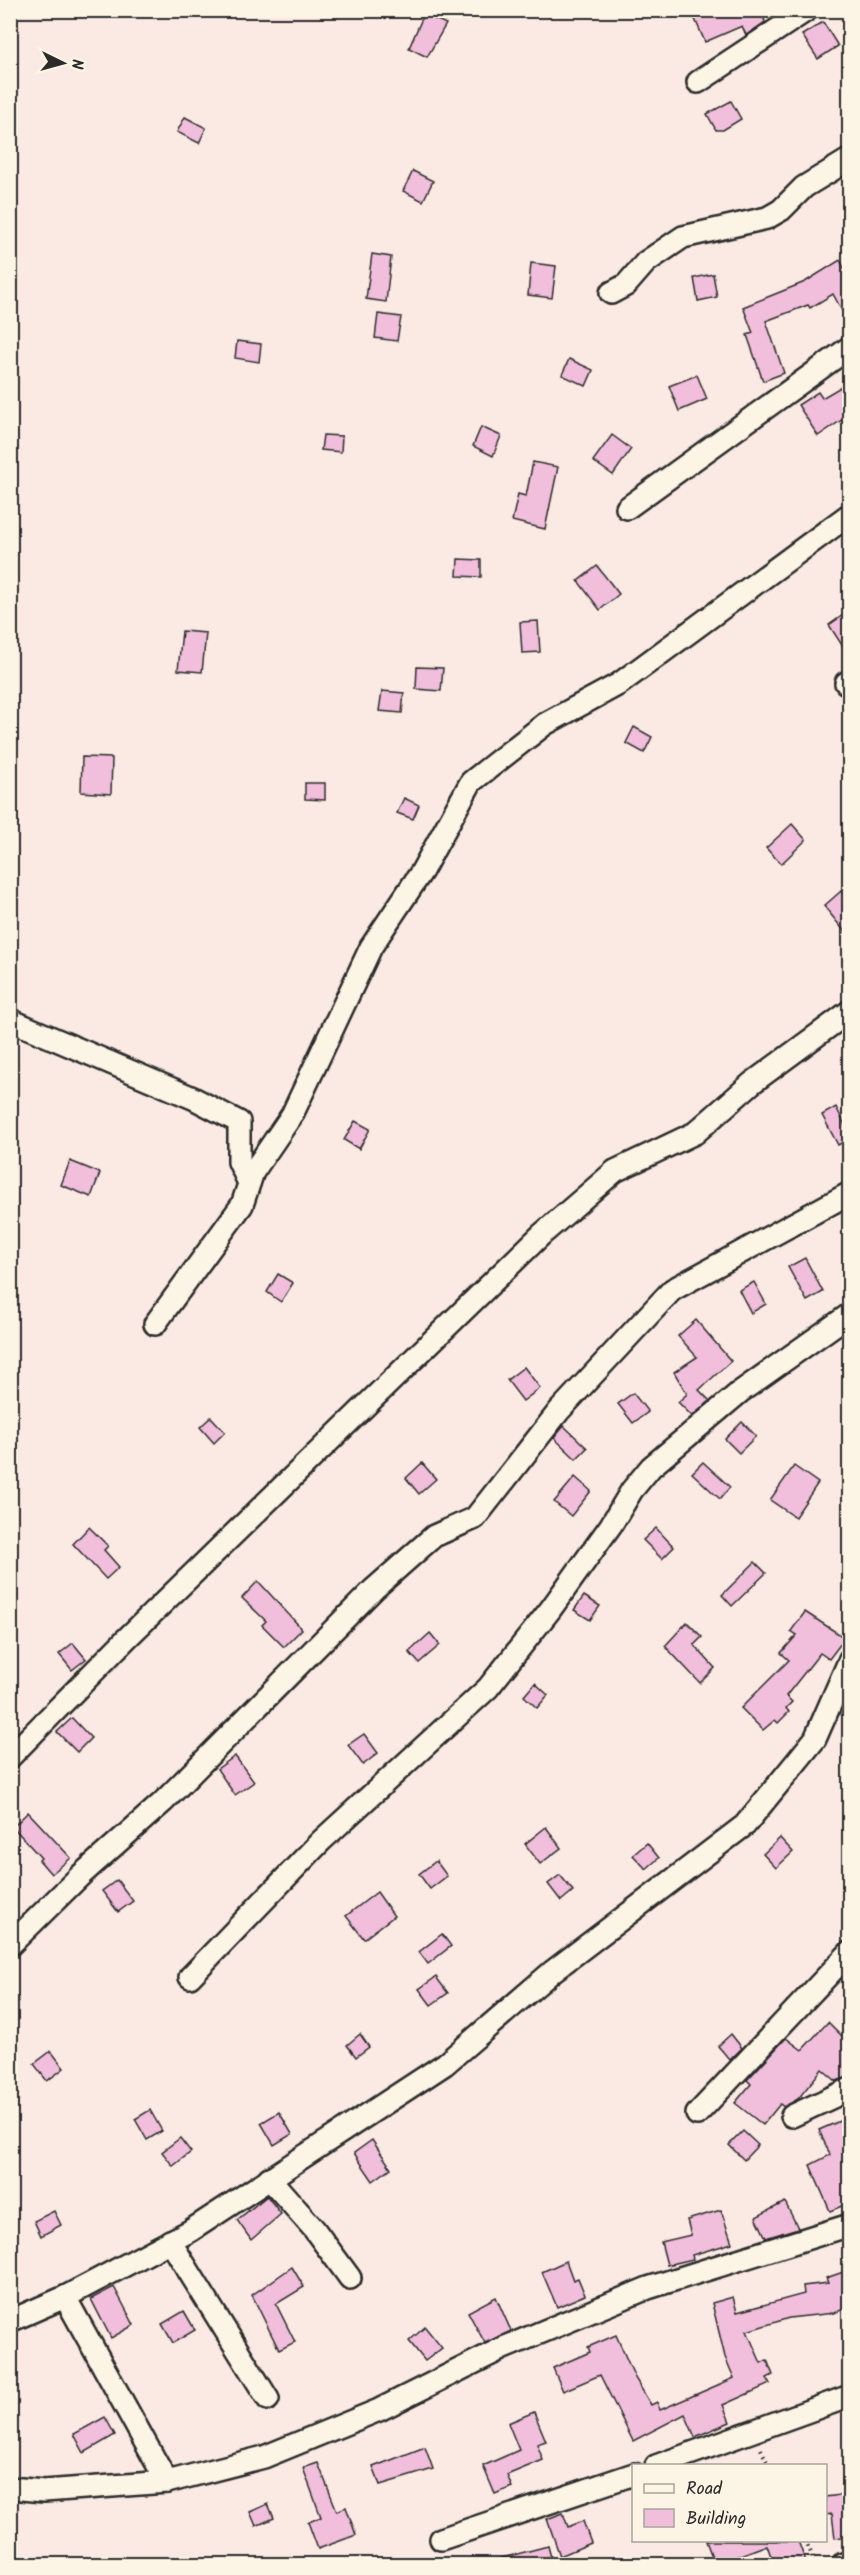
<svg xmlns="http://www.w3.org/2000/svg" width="860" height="2575" font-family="Kalam,sans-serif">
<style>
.building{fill:#f1bedc;stroke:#2b2b2b;stroke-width:1.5}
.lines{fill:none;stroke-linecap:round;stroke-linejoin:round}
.street-casing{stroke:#2b2b2b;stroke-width:26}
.path{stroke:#2b2b2b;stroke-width:4;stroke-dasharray:1.5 4.5;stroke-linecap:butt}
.street{stroke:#fcf5e5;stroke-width:21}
</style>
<rect width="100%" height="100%" fill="#faeae3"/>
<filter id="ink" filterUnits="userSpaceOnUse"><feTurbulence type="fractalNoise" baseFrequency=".0167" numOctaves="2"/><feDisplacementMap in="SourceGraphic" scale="12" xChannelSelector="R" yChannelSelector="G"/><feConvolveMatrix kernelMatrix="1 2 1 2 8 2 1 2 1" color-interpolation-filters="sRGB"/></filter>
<g filter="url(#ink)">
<g class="building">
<polygon points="691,10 776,10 763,16 765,22 746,35 742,26 705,42"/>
<polygon points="424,14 446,24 427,57 409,48"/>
<polygon points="823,22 838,46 818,59 802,35"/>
<polygon points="731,101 741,119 723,130 716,130 707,114"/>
<polygon points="185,117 206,128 199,143 177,132"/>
<polygon points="413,171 433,181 423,201 403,191"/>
<polygon points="372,254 391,257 386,302 366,299"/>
<polygon points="840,260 849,278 849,324 833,294 810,308 808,305 766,321 784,373 763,381 747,335 753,333 743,307 805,282"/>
<polygon points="531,263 556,266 552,298 528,295"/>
<polygon points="713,274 717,297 698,301 694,278"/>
<polygon points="378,314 401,317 397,341 375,338"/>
<polygon points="237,341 261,344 259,362 235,358"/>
<polygon points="569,359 593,370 586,386 562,375"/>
<polygon points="697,375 707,399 679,411 669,386"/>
<polygon points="849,382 849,415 818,436 798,405 818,392 822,398"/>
<polygon points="481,427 501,436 493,456 473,446"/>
<polygon points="323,435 342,436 341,452 321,450"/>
<polygon points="612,435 631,449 613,475 593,461"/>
<polygon points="533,462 558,467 545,529 512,521 518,494 526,496"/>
<polygon points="458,559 481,560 481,577 457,576"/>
<polygon points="597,566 619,594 600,610 578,581"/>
<polygon points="849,611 849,656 829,625"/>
<polygon points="538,621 540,652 522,653 520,622"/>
<polygon points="182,631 206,633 202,672 178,670"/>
<polygon points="417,667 443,668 441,691 416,689"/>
<polygon points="382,691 404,693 402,713 379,711"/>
<polygon points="634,727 652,737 644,753 626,743"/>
<polygon points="82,757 112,758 111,794 81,792"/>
<polygon points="305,783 325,783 325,800 305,799"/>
<polygon points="404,798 419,805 413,819 397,813"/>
<polygon points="792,824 806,840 781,864 766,848"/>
<polygon points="841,891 849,901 849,937 824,906"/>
<polygon points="836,1107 849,1133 849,1139 838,1145 822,1115"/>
<polygon points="355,1121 370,1129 359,1149 344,1140"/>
<polygon points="70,1161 100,1173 91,1197 61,1185"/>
<polygon points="805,1258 823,1292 807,1301 788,1267"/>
<polygon points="278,1274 293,1283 281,1302 267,1292"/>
<polygon points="754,1282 766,1304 751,1313 739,1290"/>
<polygon points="696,1320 731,1361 699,1390 710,1401 692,1416 678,1402 687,1394 674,1372 697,1357 678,1336"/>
<polygon points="524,1367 540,1388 523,1401 507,1380"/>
<polygon points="633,1393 648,1412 633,1423 618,1404"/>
<polygon points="211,1417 225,1432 214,1443 200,1427"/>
<polygon points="742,1422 756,1436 739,1453 725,1439"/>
<polygon points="564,1426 587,1448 576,1459 554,1438"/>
<polygon points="703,1462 730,1487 720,1499 692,1473"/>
<polygon points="422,1463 436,1479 419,1494 406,1478"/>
<polygon points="794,1466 818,1483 795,1517 770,1500"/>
<polygon points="575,1477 591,1491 571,1516 554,1502"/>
<polygon points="89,1527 108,1546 104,1550 119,1567 106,1579 73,1544"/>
<polygon points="656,1528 674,1547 662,1559 643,1540"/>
<polygon points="755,1562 766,1573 732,1606 722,1595"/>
<polygon points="258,1581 302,1629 284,1647 262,1625 266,1621 242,1598"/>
<polygon points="584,1596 600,1606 590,1620 574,1610"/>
<polygon points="805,1612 845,1638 829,1659 820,1653 786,1696 792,1702 786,1708 789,1712 778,1723 775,1720 763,1730 741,1708 789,1660 781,1653 797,1635 791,1631"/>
<polygon points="687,1622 702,1637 694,1645 715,1668 700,1683 665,1646"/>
<polygon points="430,1633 440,1645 419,1663 409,1652"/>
<polygon points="73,1643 86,1659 72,1670 59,1654"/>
<polygon points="535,1683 548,1695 537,1708 524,1696"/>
<polygon points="72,1718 91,1738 77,1752 57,1732"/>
<polygon points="364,1734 378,1753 363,1765 348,1745"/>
<polygon points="235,1756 254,1782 235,1795 217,1769"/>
<polygon points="28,1812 71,1858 51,1874 39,1860 41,1858 13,1827"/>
<polygon points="546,1827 561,1848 540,1864 525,1844"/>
<polygon points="780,1838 793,1852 776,1868 763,1854"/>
<polygon points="647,1843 659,1858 646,1869 633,1855"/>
<polygon points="436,1861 447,1876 430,1889 419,1874"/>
<polygon points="560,1875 573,1891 561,1901 548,1884"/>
<polygon points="117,1880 133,1901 118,1912 102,1891"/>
<polygon points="377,1892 394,1916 364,1939 346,1916"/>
<polygon points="442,1934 451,1946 428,1964 419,1952"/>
<polygon points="436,1977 448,1993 431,2005 419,1989"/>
<polygon points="828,2022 849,2043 849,2077 836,2081 822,2069 798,2099 784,2107 780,2104 763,2125 735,2103 751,2084 747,2080 786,2038 802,2050"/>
<polygon points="360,2034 369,2047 356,2057 347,2045"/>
<polygon points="731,2034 742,2048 730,2060 718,2046"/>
<polygon points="51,2051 64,2068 47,2081 34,2064"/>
<polygon points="150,2110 162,2131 147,2140 135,2119"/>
<polygon points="279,2112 292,2134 274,2145 261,2123"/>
<polygon points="849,2117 849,2203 830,2211 810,2165 830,2155 819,2130"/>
<polygon points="743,2131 758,2145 744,2160 729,2145"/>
<polygon points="180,2138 191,2152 173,2166 162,2152"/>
<polygon points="372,2140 391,2168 373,2181 354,2153"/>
<polygon points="267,2196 281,2214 251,2240 237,2220"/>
<polygon points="785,2202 798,2228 766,2238 756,2217"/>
<polygon points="721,2210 732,2243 692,2255 693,2259 667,2265 661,2242 691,2235 687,2220"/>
<polygon points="54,2211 61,2225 41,2236 34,2221"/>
<polygon points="566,2261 573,2280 578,2278 585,2295 557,2307 542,2272"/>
<polygon points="292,2267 304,2287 276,2304 295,2342 279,2350 252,2295"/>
<polygon points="849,2270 849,2307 834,2313 789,2318 747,2331 761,2363 767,2360 773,2375 767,2378 770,2384 723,2405 730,2422 695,2437 685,2414 633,2441 600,2375 563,2391 553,2368 590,2352 588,2347 616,2335 635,2378 651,2405 657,2402 660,2410 734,2378 725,2357 712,2303 733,2297 737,2312 804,2294 803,2286 828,2283 826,2278"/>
<polygon points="114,2287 134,2325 111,2338 91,2299"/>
<polygon points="496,2297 511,2331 485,2343 468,2312"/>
<polygon points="184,2311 195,2330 173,2343 162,2324"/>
<polygon points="425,2327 442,2348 425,2361 409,2341"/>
<polygon points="534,2412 546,2441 537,2444 543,2460 507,2475 512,2487 495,2494 483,2466 519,2450 508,2423"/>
<polygon points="105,2417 115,2435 84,2453 74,2434"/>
<polygon points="425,2447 433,2469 380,2485 373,2467"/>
<polygon points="318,2463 337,2511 346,2507 356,2535 318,2549 308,2522 321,2517 303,2468"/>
<polygon points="849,2494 849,2536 835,2538 832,2514 825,2515 825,2497"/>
<polygon points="268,2504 274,2518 256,2526 250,2512"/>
<polygon points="563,2513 568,2527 583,2521 591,2543 560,2556 547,2519"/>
<polygon points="706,2541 798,2541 807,2565 774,2565 767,2545 730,2559 732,2565 715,2565"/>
<polygon points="548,2546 553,2565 499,2565 498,2559"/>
</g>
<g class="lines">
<g class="street-casing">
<g id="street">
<polyline points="698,82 807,10"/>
<polyline points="611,293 626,285 646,262 683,237 767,218 781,210 804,187 850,159"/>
<polyline points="627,508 850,347"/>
<polyline points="846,683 850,681"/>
<polyline points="10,1020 193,1098 239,1122 239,1162 249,1183"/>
<polyline points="155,1324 242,1205 253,1172 292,1115 371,947 422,871 471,782 545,724 619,684 850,514"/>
<polyline points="10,1757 127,1638 541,1235 615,1171 695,1133 752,1083 850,1011"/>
<polyline points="10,1945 81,1875 163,1802 374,1589 434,1536 475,1518 559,1411 672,1290 850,1193"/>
<polyline points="190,1977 321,1841 488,1688 550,1610 611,1525 632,1490 651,1467 740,1392 850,1314"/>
<polyline points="697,2114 850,1952"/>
<polyline points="792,2116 850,2089"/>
<polyline points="269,2178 314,2229 350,2278"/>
<polyline points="170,2241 268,2399"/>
<polyline points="65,2297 167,2482"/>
<polyline points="10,2321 65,2297 190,2231 445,2064 553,1971 745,1825 815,1739 850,1659"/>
<polyline points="656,2466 850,2396"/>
<polyline points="10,2488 44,2491 167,2482 264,2457 379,2410 501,2349 648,2288 850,2225"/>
<polyline points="441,2539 634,2474"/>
<polyline points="843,2564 850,2562"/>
</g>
</g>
<g class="path">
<polyline points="761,2449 769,2466"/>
<polyline points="805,2540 816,2564"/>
</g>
<use href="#street" class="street"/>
</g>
</g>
<rect width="860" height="2575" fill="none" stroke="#fcf5e5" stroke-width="36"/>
<rect x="18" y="18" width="824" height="2539" fill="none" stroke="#2b2b2b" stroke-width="2" filter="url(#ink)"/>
<rect x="632" y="2464" width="195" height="78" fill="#fcf5e5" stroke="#a8a49b" stroke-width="1.5"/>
<rect x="644" y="2484" width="30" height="9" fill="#fcf5e5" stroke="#a8a49b" stroke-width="1.5"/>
<text x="686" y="2494" font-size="18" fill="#2b2b2b">Road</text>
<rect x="644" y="2509" width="30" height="18" fill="#f1bedc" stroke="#a8a49b" stroke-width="1.5"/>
<text x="686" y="2524" font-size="18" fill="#2b2b2b">Building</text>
<g transform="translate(63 63) rotate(95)" stroke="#fcf5e5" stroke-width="4.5" paint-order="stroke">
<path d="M0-4.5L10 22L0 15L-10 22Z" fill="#2b2b2b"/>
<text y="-9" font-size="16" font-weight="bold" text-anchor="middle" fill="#2b2b2b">N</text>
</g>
</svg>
